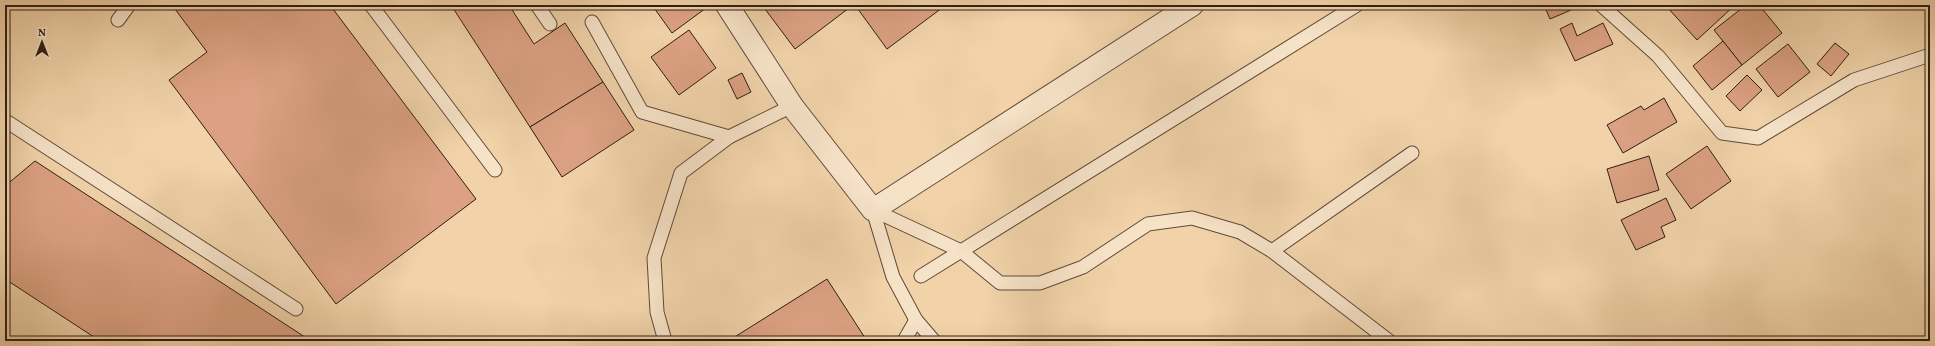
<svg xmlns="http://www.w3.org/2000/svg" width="1935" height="346" font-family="Vollkorn,serif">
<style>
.building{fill:#dba182;stroke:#2f1e15}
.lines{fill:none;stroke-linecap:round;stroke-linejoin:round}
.lane-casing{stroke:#604b3a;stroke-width:15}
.street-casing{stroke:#604b3a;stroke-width:24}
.lane{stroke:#f6e2c7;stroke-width:13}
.street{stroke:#f6e2c7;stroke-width:22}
</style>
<rect width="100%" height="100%" fill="#f1d2a9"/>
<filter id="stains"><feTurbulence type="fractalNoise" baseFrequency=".005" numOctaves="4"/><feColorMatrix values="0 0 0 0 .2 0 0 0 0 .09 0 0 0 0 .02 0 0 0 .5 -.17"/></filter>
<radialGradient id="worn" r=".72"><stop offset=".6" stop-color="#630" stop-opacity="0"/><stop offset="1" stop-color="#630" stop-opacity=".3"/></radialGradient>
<g class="building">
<polygon points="172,5 330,5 476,199 336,304 169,80 207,52"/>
<polygon points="451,5 509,5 534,44 565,23 603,82 530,127"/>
<polygon points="652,5 704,5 706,8 672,33"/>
<polygon points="762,5 853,5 795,49"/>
<polygon points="855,5 946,5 887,49"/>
<polygon points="1544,5 1569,5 1571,10 1550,19"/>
<polygon points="1669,5 1735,5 1697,40 1667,7"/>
<polygon points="1746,5 1759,5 1782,33 1742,65 1714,30"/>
<polygon points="1572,23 1577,36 1603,23 1613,44 1575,61 1560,29"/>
<polygon points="689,30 716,68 679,95 651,57"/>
<polygon points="1723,41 1742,65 1712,90 1693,66"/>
<polygon points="1835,43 1849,54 1831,76 1817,64"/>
<polygon points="1788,44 1810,72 1778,97 1756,69"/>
<polygon points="742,73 751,92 737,99 728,80"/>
<polygon points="1747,75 1762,90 1740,111 1726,96"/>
<polygon points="603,82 634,130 562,177 530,127"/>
<polygon points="1664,98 1677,122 1623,153 1607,125 1641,106 1644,110"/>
<polygon points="1707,146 1731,181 1691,209 1666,174"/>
<polygon points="1649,156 1659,190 1617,203 1607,169"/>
<polygon points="35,161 311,341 100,341 5,279 5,186"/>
<polygon points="1666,198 1676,220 1661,227 1665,237 1636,250 1621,220"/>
<polygon points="827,279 867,341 735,341 733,338"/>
</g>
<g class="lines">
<g class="lane-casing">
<g id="lane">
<polyline points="371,5 495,170"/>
<polyline points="537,5 550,24"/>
<polyline points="1601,5 1658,56 1722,133 1758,138 1854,80 1930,55"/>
<polyline points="118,20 129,5"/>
<polyline points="592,22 642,112 729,137 792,106"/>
<polyline points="5,126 9,123 296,309"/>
<polyline points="873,210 961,251 1000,283 1040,283 1083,267 1148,224 1192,218 1240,232 1272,251 1389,341"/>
<polyline points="873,210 893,277 916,320 934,341"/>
<polyline points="1272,251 1412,153"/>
<polyline points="921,276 1357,5"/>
<polyline points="665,341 657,312 654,258 681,173 729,137"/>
<polyline points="904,341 916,320"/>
</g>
</g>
<g class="street-casing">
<polyline id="street" points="727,5 792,106 873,210 1192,5"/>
</g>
<use href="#lane" class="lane"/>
<use href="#street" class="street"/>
</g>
<rect width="1935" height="346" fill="none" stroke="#f1d2a9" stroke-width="20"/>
<rect x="6" y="6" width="1923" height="334" fill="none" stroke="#2f1e15" stroke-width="2"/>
<rect x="10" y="10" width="1915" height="326" fill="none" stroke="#2f1e15"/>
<g transform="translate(42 42)" stroke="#f6e2c7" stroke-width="3" paint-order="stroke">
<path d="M0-3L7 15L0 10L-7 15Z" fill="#2f1e15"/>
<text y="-6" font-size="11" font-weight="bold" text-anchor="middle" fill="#2f1e15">N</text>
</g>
<rect width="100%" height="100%" filter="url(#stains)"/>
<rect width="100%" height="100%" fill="url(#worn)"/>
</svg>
